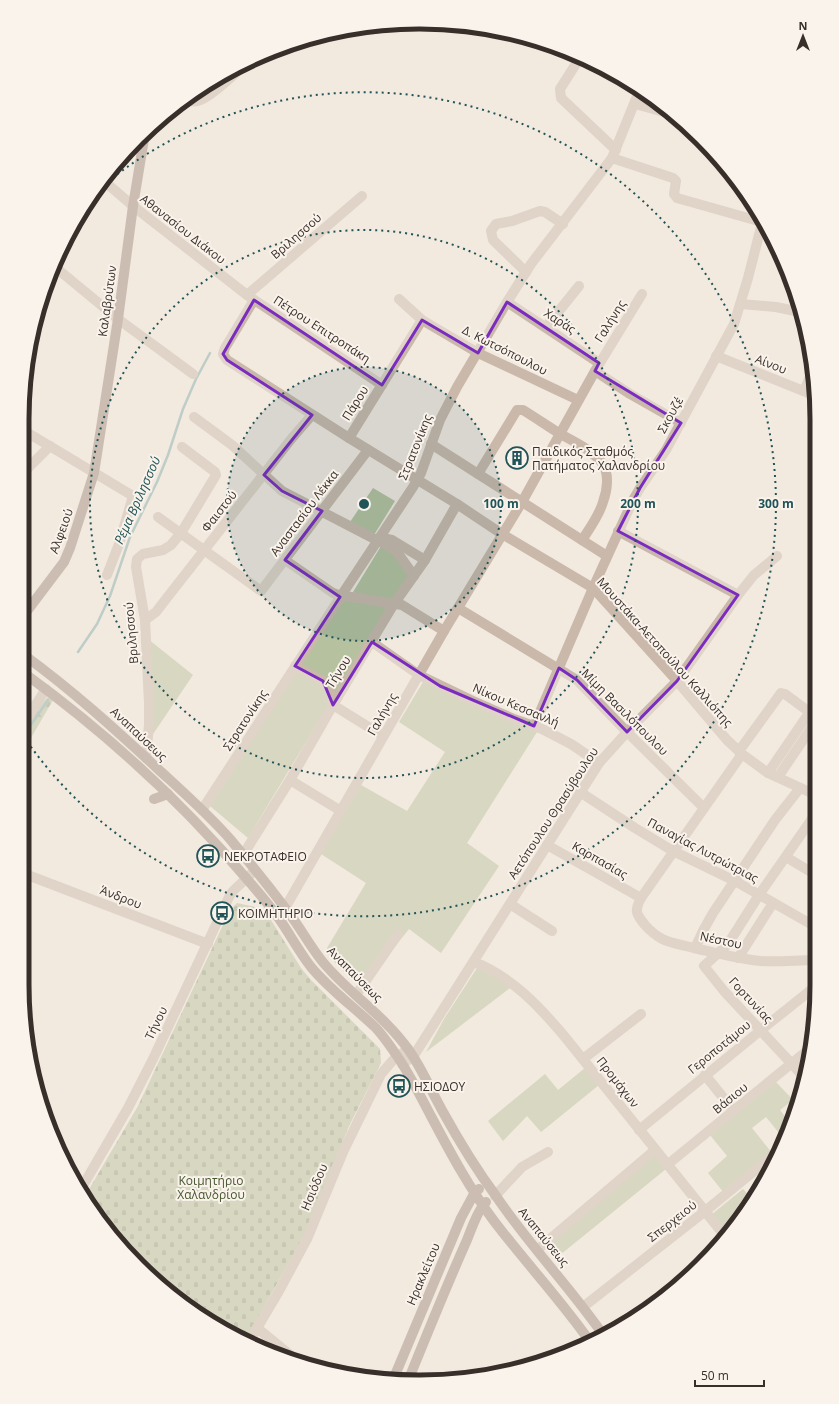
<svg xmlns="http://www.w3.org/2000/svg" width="839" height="1404" font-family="'Open Sans',sans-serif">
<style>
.grass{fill:#b5c19f}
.forest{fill:url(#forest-firs)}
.cemetery{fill:url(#cemetery-stones)}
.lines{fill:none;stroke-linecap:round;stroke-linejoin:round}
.stream{stroke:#7facae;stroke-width:2.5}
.street{stroke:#cab9ab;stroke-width:10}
.secondary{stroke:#9d887c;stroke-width:10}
.marked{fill:none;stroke:#7b2cbf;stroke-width:3;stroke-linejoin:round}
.ring{fill:none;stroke:#215458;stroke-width:2;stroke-dasharray:2 4}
.labels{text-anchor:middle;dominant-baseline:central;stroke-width:4;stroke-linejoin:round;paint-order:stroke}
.street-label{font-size:12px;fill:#382e2a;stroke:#f9f3eb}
.poi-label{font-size:12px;fill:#382e2a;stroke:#f9f3eb;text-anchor:start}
.park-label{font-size:12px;fill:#47552f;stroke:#f9f3eb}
.water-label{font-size:13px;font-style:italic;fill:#215458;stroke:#f9f3eb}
.rim{fill:none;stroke:#382e2a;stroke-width:5}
.centre{fill:#215458;stroke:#f9f3eb;stroke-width:2}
.ring-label{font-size:12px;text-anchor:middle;font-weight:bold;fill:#215458;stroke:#f9f3eb;stroke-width:4;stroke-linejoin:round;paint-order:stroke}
</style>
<defs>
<pattern id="forest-firs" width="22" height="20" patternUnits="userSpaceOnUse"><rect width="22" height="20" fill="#b5c19f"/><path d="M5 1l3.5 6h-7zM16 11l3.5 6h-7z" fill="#949d82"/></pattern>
<pattern id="cemetery-stones" width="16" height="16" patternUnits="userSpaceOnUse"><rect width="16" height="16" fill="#b5c19f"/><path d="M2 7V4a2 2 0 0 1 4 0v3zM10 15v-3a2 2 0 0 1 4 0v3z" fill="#949d82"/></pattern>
</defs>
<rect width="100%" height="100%" fill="#f2e9df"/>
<g class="grass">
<polygon points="373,488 395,501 374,535 350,522"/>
<polygon points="381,546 395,555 410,575 393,599 358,594 353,592"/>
<polygon points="344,600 384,606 387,608 248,838 210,806 284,689"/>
<polygon points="148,639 193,675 151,737"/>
<path d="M423,682L537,732L467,843L499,866L441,953L409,929L362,987C353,979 327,960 327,948L366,883L321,854L361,785L407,811L445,752L399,722Z"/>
<polygon points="477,968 494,976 510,988 426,1052 444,1019"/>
<polygon points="585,1068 599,1085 541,1132 527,1116 503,1141 488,1121 545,1074 558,1090"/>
<polygon points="776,1082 793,1100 780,1110 790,1123 783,1138 766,1117 752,1128 772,1153 724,1193 708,1173 727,1156 710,1135"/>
<polygon points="654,1155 666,1169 555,1259 544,1246"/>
<polygon points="743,1189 753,1200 750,1206 727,1234 711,1215"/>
</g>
<polygon class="forest" points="48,697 53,700 24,750 24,728 32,714"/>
<polygon class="cemetery" points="237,903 259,908 266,912 301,968 311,980 380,1049 381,1063 349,1126 305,1234 246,1339 198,1315 139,1266 104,1226 85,1196 138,1106 230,910"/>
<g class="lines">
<g class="stream">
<polyline points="78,652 97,624 110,596 130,537 157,482 168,455 183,409 196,379 210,353"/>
<polyline points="24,735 48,700"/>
</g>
<g class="street">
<polyline points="579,59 560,89 561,98 616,150"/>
<path d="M185,100C189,101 194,102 198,101C210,98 235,73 246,64"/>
<polyline points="635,104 668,113"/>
<polyline points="612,158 673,178 676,181 674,194 677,198 762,222"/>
<polyline points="104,181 133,206 247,295 382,385"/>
<polyline points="55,267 118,319 193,374"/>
<polyline points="526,272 493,240 491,231 496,224 512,221 540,211 545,212 563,224"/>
<polyline points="642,294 595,371 630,394 681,423"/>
<polyline points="247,295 362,196"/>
<polyline points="399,299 422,320 478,353 578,400"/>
<polyline points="254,300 225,348 223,354 227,360 349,438 457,504 502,534 593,588 677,681 727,740 742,754 768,773 816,795"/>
<polyline points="507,302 599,363"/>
<polyline points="741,304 776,307 800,312"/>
<polyline points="546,327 579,286"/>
<polyline points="716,356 816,396"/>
<polyline points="804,391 812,372"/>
<polyline points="194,417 232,445 282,491 392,548 397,552 414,576"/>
<polyline points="23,430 133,496 119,544 107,575"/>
<polyline points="349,438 422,320"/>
<polyline points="431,444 607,556"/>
<polyline points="23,473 50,446"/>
<path d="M478,474L517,410H523C536,418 549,427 562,435C575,442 593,451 602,463C610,474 607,491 603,502C599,516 590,528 582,540"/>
<polyline points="158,517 261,591 368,450"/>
<polyline points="618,531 738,595"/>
<polyline points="378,540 387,539 392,540 425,560"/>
<polyline points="285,560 333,593 341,596 352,597 402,605 444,631"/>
<polyline points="458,608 577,680 627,732 704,808"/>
<polyline points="145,620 156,612 166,599 292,438 312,415"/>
<polyline points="372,642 419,675 473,701 514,719 542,729 571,744 599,763"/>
<polyline points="295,666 323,681 329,689 333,705 383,736"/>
<polyline points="24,723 46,689"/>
<polyline points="534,726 593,588 633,500 640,488 666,450 734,324 748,278 763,219"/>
<polyline points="739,751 781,693 785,694 816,717"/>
<path d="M742,754L641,898C634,911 636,914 645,925C661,943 672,942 694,948C716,953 738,959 761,961C779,962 798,960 816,960"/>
<polyline points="146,758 149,725 149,703 145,620 136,567 137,559 143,554 163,550 171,545 181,533 216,475 215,472 182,447"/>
<polyline points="768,773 809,713"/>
<polyline points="778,777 816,721"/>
<polyline points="290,780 341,811"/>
<polyline points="580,792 635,828 673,851 735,881 816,927"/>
<polyline points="202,810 341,596 413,487 421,473 440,420 457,387 507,302 531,264 612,158 640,89"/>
<polyline points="547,845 641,898"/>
<polyline points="243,855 290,780 333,705 394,604 425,560 457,504"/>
<polyline points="786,857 816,875"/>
<polyline points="25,874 208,944"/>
<polyline points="510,904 552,931"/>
<polyline points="285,908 444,631 522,502 595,371"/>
<polyline points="695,948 704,929 713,913 775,820 800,788"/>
<polyline points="738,958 773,903"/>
<path d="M474,962C512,977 539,1006 565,1037L725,1236"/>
<polyline points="356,995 398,934"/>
<polyline points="583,1059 641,1014"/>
<polyline points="402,1064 413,1057 599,763 627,732 677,681 738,595 754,575 777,556"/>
<polyline points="705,1075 734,1111"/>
<polyline points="803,1076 724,991 704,966 728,944 759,895 816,813"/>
<polyline points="639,1130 761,1030 816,986"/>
<polyline points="667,1165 808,1050"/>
<polyline points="81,1189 128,1108 153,1059 229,897 233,891 255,870"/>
<polyline points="495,1196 522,1167 548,1152"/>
<polyline points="537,1250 655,1150"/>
<polyline points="583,1307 704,1212 775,1154"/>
<polyline points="257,1328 300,1363"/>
<polyline points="250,1340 279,1291 307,1239 343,1152 381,1074 394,1059 408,1049"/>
</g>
<g class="secondary">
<polyline points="24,615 64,562 70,548 94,473 118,319 133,206 145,133"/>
<path d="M24,655C72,690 115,729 158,769C183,792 208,814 230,839C250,863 270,888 289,913C301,929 310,946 322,961C348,993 384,1015 408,1049C422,1068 431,1091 443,1112C459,1141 476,1169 496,1196C529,1245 570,1287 604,1336"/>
<path d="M24,673C105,732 181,801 246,878C259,893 273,909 284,926C293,940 301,954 311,967C330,990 354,1007 376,1028C384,1037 391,1047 397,1056C411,1076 421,1098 432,1118C451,1154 470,1189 494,1221C525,1262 561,1300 591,1343"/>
<polyline points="154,799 168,794"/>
<polyline points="393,1380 461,1218 475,1192 479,1189"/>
<path d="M408,1381C427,1334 446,1287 467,1240C471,1230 478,1209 486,1202"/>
</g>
</g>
<path d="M0 0H839V1404H0ZM254,300L382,385L422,320L478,353L507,302L599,363L595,371L681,423L640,488L618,531L738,595L677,681L627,732L577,680L559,668L534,726L440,686L372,642L333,705L323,681L295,666L340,597L285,560L322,511L282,491L264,475L312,415L227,360L223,354Z" fill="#f2e9df" fill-opacity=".55" fill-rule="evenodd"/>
<path class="marked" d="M254,300L382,385L422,320L478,353L507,302L599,363L595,371L681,423L640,488L618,531L738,595L677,681L627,732L577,680L559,668L534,726L440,686L372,642L333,705L323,681L295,666L340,597L285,560L322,511L282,491L264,475L312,415L227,360L223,354Z"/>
<circle cx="364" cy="504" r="137" fill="#215458" fill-opacity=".12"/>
<g class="ring">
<circle cx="364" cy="504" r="137"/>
<circle cx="364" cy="504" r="274"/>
<path d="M94 193A412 412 0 1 1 24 737"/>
</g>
<defs>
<g id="building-ring" transform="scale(1.15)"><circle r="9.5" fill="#f9f3eb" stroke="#215458" stroke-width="1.5"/><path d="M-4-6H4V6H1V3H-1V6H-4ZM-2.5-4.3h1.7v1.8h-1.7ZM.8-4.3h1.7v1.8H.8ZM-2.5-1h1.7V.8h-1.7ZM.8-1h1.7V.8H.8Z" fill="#215458"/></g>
<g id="bus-ring" transform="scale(1.15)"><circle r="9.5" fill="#f9f3eb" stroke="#215458" stroke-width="1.5"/><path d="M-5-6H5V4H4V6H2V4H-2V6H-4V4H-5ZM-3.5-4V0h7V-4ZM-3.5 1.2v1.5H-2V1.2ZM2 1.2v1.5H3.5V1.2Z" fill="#215458"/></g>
</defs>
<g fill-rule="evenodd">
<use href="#building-ring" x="517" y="458"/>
<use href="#bus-ring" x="208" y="856"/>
<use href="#bus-ring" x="222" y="913"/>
<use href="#bus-ring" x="399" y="1086"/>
</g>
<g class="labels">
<g class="street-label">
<text transform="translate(183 229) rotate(38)">Αθανασίου Διάκου</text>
<text transform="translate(296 236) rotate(-41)">Βριλησσού</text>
<text transform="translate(107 301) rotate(-82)">Καλαβρύτων</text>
<text transform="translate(560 321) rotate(33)">Χαράς</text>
<text transform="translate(610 321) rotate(-58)">Γαλήνης</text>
<text transform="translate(322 329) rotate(33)">Πέτρου Επιτροπάκη</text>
<text transform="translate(505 350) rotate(27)">Δ. Κωτσόπουλου</text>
<text transform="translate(771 364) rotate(21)">Αίνου</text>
<text transform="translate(355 403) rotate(-58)">Πάρου</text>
<text transform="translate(670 415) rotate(-61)">Σκουζέ</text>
<text transform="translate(415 447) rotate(-68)">Στρατονίκης</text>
<text transform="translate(219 511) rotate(-52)">Φαιστού</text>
<text transform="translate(304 513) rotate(-53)">Αναστασίου Λέκκα</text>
<text transform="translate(61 531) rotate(-70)">Αλφειού</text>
<text transform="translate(131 633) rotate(-95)">Βριλησσού</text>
<text transform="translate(665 652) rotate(48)">Μουστάκα-Αετοπούλου Καλλιόπης</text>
<text transform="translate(338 672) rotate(-58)">Τήνου</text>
<text transform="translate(516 705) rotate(23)">Νίκου Κεσσανλή</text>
<text transform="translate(625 712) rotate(45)">Μίμη Βασιλόπουλου</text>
<text transform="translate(382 714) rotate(-60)">Γαλήνης</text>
<text transform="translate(245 720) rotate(-57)">Στρατονίκης</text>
<text transform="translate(139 734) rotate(43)">Αναπαύσεως</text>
<text transform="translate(553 813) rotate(-57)">Αετόπουλου Θρασύβουλου</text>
<text transform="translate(703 850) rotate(28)">Παναγίας Λυτρώτριας</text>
<text transform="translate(600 860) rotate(30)">Καρπασίας</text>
<text transform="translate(121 897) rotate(21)">Άνδρου</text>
<text transform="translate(721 940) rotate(12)">Νέστου</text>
<text transform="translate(355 974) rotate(45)">Αναπαύσεως</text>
<text transform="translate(751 1000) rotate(47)">Γορτυνίας</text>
<text transform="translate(156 1023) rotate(-64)">Τήνου</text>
<text transform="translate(719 1047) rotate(-39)">Γεροποτάμου</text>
<text transform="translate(618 1082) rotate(52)">Προμάχων</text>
<text transform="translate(730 1098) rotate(-39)">Βάσιου</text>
<text transform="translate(314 1187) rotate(-67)">Ησιόδου</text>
<text transform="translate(672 1221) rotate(-38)">Σπερχειού</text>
<text transform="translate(544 1237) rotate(51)">Αναπαύσεως</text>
<text transform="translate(423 1274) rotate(-67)">Ηρακλείτου</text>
</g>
<g class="poi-label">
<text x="532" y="451">Παιδικός Σταθμός<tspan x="532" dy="14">Πατήματος Χαλανδρίου</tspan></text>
<text x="224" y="856">ΝΕΚΡΟΤΑΦΕΙΟ</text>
<text x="238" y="913">ΚΟΙΜΗΤΗΡΙΟ</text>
<text x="414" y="1086">ΗΣΙΟΔΟΥ</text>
</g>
<g class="park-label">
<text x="211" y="1180">Κοιμητήριο<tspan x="211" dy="14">Χαλανδρίου</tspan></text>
</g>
<g class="water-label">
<text transform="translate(137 500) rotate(-66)">Ρέμα Βριλησσού</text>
</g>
</g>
<path d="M0 0H839V1404H0ZM419 29H420A390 390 0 0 1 810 419V985A390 390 0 0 1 420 1375H419A390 390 0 0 1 29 985V419A390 390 0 0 1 419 29Z" fill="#f9f3eb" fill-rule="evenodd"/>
<path class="rim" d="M419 29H420A390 390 0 0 1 810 419V985A390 390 0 0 1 420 1375H419A390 390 0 0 1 29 985V419A390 390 0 0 1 419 29Z"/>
<circle cx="364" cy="504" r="6" class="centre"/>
<g class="ring-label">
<text x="501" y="508">100 m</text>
<text x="638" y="508">200 m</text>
<text x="776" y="508">300 m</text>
</g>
<g transform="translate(803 36)" stroke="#f9f3eb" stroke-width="3" paint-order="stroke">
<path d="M0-3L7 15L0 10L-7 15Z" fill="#382e2a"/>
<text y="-6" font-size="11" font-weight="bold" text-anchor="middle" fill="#382e2a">N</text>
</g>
<path d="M695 1380v6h69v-6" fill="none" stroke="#382e2a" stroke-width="2"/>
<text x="701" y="1380" font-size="12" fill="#382e2a" stroke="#f9f3eb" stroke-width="3" paint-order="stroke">50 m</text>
</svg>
